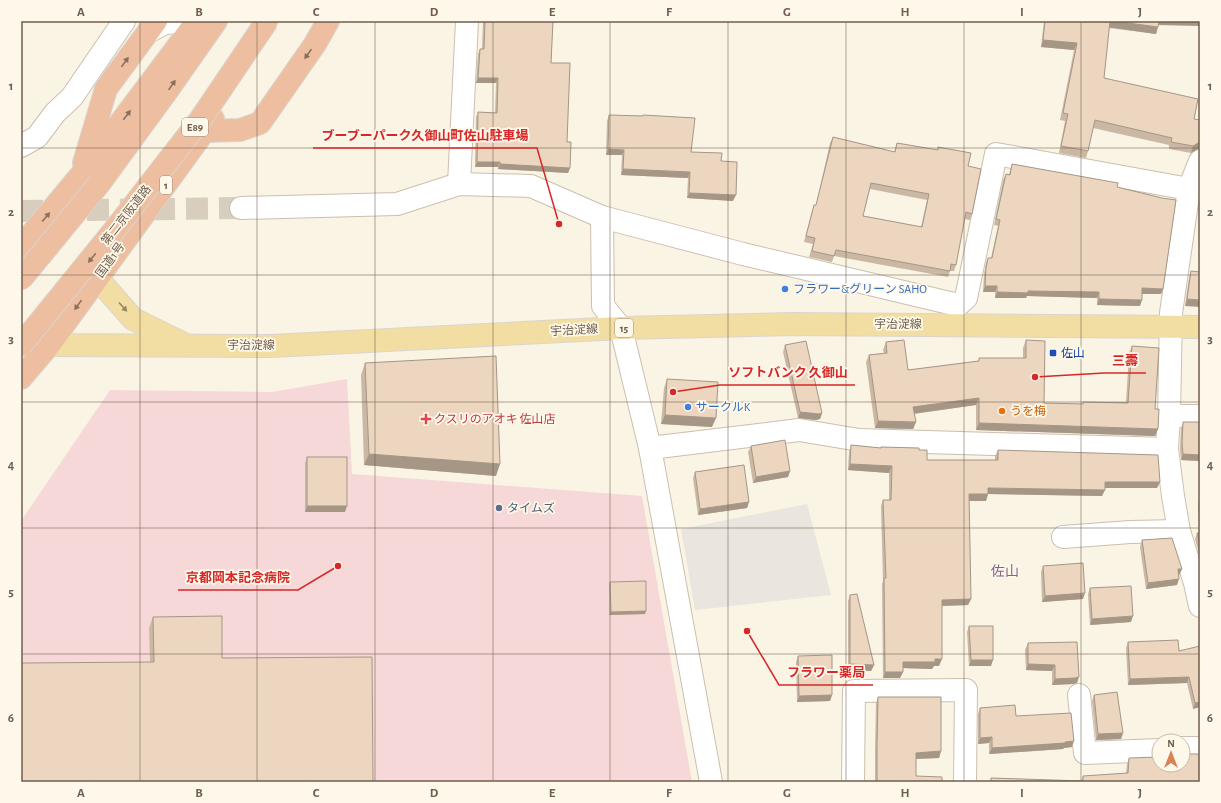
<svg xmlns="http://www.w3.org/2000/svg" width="1221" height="803" font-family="'Alegreya Sans','Noto Sans JP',sans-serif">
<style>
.industrial{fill:#eae5de}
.medical{fill:#f7d8d8}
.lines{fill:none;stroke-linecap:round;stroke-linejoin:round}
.minor-tunnel{stroke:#d8cebe;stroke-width:22;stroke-dasharray:22 11;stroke-linecap:butt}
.minor-casing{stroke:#ccbfaf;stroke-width:24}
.major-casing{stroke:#dad5d0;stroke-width:24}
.highway-casing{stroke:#dad5d0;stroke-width:24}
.minor{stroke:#fff;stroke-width:22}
.major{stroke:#f2dea3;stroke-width:22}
.highway{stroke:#eebea1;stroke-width:22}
.highway-bridge-casing{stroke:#dad5d0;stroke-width:24;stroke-linecap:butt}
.highway-bridge{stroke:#eebea1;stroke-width:22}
.wall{fill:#cbb8a4;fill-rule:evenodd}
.shaded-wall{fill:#a59686}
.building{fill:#ecd6bf;stroke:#a59686;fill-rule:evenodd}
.oneway{fill:#89705d}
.oneway2{fill:#978466}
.grid{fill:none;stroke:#705d4c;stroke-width:1;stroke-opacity:0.55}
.shop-dot{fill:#3f7fe0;stroke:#fdf8ea;stroke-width:1.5}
.transit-dot{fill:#1a4fb4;stroke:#fdf8ea;stroke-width:1.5}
.food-dot{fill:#e8710a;stroke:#fdf8ea;stroke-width:1.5}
.health-dot{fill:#e0444e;stroke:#fdf8ea;stroke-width:1.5}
.service-dot{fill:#5c6f8a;stroke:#fdf8ea;stroke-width:1.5}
.labels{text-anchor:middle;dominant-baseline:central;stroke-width:3.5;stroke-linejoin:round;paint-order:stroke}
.shield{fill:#fdf8ea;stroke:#9a8c7b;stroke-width:1}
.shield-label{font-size:11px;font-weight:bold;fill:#705d4c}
.street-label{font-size:12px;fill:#705d4c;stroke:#fdf8ea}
.shop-label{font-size:12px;fill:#366cbe;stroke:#fdf8ea;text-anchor:start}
.transit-label{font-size:12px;fill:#164399;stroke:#fdf8ea;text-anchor:start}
.food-label{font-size:12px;fill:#c56008;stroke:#fdf8ea;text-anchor:start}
.health-label{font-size:12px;fill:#be3a42;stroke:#fdf8ea;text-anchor:start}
.service-label{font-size:12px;fill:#4e5e75;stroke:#fdf8ea;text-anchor:start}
.quarter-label{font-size:14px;fill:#83658c;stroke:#fdf8ea}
.leader{fill:none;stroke:#d62828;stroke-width:1.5}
.callout-dot{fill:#d62828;stroke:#fdf8ea;stroke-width:1.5}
.callout-label{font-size:13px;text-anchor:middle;font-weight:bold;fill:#d62828;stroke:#fdf8ea;stroke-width:3.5;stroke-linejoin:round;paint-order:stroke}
.neatline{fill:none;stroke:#705d4c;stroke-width:1.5}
.grid-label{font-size:13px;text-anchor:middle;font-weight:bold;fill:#705d4c}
</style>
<rect width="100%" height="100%" fill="#faf4e4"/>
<polygon class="industrial" points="807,504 831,595 695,610 681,529"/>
<polygon class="medical" points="347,379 352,474 642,496 692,782 21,782 21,521 110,390 272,392"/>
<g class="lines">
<polyline class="minor-tunnel" points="21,211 241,208"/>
<g class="minor-casing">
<g id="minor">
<polyline points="148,32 165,23 189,21"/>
<polyline points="21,146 37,137 55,113 72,97 124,21"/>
<polyline points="1200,161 1189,189 1171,313 1169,416 1167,449 1173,496 1179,531 1195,583 1200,606"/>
<polyline points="459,184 467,21"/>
<polyline points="241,208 397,204 459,184 531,186 602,217 743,254 958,305"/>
<polyline points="602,217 603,306 621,328 650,448 711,782"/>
<polyline points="958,305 966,298 996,154 1189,189"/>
<polyline points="1169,416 1200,416"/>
<polyline points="650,448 799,430 859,440 1167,449"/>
<polyline points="1063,537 1130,532 1179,531"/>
<polyline points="1079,695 1085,753 1159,750"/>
<polyline points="1183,748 1200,748"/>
<polyline points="853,782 854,691 966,690 965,782"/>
</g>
</g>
<g class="major-casing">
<g id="major">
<polyline points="97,278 133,319 182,343"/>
<polyline points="32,343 49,345 271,346 621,328 793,324 1200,327"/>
</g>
</g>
<g class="highway-casing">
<g id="highway">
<polyline points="205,131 240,130 260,123 315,44 328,21"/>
<polyline points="84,163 106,89 156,21"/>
<polyline points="99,184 167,91 216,21"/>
<polyline points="21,247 81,175 197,21"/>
<polyline points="21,378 49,345 213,119"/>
</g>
</g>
<use href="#minor" class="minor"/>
<use href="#major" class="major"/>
<use href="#highway" class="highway"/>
<g class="highway-bridge-casing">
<g id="highway-bridge">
<polyline points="21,279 99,184"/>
<polyline points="21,345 116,228 200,120 267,21"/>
</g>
</g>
<use href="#highway-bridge" class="highway-bridge"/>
</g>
<g class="wall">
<polygon points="483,21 553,21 551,63 567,142 570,168 568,173 498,169 498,167 475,167 476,117 478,112 495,113 496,83 476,83 478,54 480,49 482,49"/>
<polygon points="1044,21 1200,21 1158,25 1156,34 1109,28 1104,78 1194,119 1198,149 1191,153 1169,149 1169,145 1093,128 1088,151 1086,158 1059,153 1065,121 1060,120 1074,50 1041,47"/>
<polygon points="609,115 691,152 721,161 733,201 687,198 688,178 621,175 622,155 606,155 607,121"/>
<path d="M833,137L894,152L897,143L937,150L938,147L968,166L972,214L970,220L964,219L956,265L954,271H950L948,277L834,256L832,262L809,257L813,244L804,242L812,211L814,205H816L830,143ZM870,189L927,200L921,227L863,216Z"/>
<polygon points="1012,164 1117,187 1163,289 1161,294 1142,294 1140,306 1097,305 1097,298 1027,296 1026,298 995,298 995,292 983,292 984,274 986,263 988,258 991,258 998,226 994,225 1003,180 1006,174 1009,174"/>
<polygon points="1191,271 1200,272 1185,306 1189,278"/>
<polygon points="1026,340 1044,403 1082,404 1083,402 1126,402 1129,353 1132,346 1155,409 1158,429 1155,436 976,430 976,405 914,414 916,422 913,429 875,428 866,362 869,355 884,353 883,350 886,342 908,370 978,361 979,358 1023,358 1023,348"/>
<polygon points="785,345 822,413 820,419 816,420 798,418 783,352"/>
<polygon points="365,363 496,476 364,465 361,375"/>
<polygon points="667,379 712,427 661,424 664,388"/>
<polygon points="1183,422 1200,422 1200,461 1181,460 1180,449 1181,428"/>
<polygon points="851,445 880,448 881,447 919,450 927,460 995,460 995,456 998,450 1160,482 1157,488 1105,488 1102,496 988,494 986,501 969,501 971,599 968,605 942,606 939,666 934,666 932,669 903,668 903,672 900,678 883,678 882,584 883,581 881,506 883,500 889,500 889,473 848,470 849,452"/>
<polygon points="751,446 790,471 788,477 753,483 748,452"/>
<polygon points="307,457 345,512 305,512 305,463"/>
<polygon points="695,472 749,502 747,508 698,515 693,478"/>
<polygon points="1200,498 1200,557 1195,539 1197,533 1200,533 1198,504"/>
<polygon points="1142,540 1182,569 1179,575 1178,575 1177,585 1146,589 1140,547"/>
<polygon points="1043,566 1083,599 1042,602 1041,572"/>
<polygon points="610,582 646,611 645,614 609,615 609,585"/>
<polygon points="1090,588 1131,622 1090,625 1088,594"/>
<polygon points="850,595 874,665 871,671 848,670 848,601"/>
<polygon points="153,617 222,658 150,662 149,628"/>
<polygon points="969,626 991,666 969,666 967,632"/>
<polygon points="1128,642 1179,651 1200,646 1200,707 1193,709 1187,683 1128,685 1126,648"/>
<polygon points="1028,643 1077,683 1073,684 1052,685 1052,671 1026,670 1025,650"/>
<polygon points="798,656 832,695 830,701 797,702 796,662"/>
<polygon points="1094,695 1123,733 1121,739 1096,740 1092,701"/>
<polygon points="878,697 941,751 939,758 916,759 916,776 942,782 875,782 875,751 876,703"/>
<polygon points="980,708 1016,716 1072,747 1064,748 1063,749 989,754 989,743 978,744 978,714"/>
<polygon points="1129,758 1200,782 990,782 991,778 1081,781 1083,776 1126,774 1127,764"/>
</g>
<g class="shaded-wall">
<polygon points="1109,21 1113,21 1158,27 1156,34 1107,27"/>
<polygon points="1158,21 1200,21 1200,26 1157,25"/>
<polygon points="1043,40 1077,43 1074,50 1041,47"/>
<polygon points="478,78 498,78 496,83 476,83"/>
<polygon points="1200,142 1200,149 1198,149 1191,153 1193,146"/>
<polygon points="608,149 624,150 622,155 606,155"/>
<polygon points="477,162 500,162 498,167 475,167"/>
<polygon points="500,164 570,168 568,173 498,169"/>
<polygon points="623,169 690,172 688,178 621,175"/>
<polygon points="689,193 736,195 733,201 687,198"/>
<polygon points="985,286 997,286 995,292 983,292"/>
<polygon points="1142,288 1163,289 1161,294 1140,294"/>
<polygon points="1028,291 1099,292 1097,298 1027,296 1026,298 995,298 997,292"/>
<polygon points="1099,299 1142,300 1140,306 1097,305"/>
<polygon points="1187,299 1200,300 1200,307 1185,306"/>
<polygon points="979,398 976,405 911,414 913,407"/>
<polygon points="800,412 822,413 820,419 816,420 798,418"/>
<polygon points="665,415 716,418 712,427 661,424"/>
<polygon points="878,421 916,422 913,429 875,428"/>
<polygon points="979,423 1158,429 1155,436 976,430"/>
<polygon points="369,454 500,464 496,476 364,465"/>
<polygon points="1183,454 1200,455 1200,461 1181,460"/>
<polygon points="850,464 892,466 889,473 848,470"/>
<polygon points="790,471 788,477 753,483 756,477"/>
<polygon points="1105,482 1160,482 1157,488 1102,488"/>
<polygon points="988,488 1105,490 1102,496 988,494 986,501 967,501 969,494"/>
<polygon points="749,502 747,508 698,515 700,509"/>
<polygon points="307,506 347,506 345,512 305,512"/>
<polygon points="1178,569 1182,569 1179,575 1175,575"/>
<polygon points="1179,579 1177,585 1146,589 1148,583"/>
<polygon points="1085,593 1083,599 1042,602 1045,596"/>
<polygon points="971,599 968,605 939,606 942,600"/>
<polygon points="646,611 645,614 609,615 611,612"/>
<polygon points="1133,616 1131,622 1090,625 1092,619"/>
<polygon points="935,659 942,659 939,666 934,666 932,669 900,668 903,662"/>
<polygon points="971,660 993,660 991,666 969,666"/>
<polygon points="850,664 874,665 871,671 848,670"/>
<polygon points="1028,664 1055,665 1052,671 1026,670"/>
<polygon points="885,672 903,672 900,678 883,678"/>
<polygon points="1079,677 1077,683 1073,684 1052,685 1055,679"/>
<polygon points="1189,677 1187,683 1128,685 1130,679"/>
<polygon points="832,695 830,701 797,702 799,696"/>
<polygon points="1200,702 1200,707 1193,709 1195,703"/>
<polygon points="1123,733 1121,739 1096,740 1098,734"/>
<polygon points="992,737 989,743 978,744 980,738"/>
<polygon points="1074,741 1072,747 1064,748 1063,749 989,754 992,748"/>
<polygon points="941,751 939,758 913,759 916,753"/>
</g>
<g class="building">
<polygon points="485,21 553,21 551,63 570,63 567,142 571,142 570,168 500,164 500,162 477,162 478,112 497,113 498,78 478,78 480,49 484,49"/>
<polygon points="1045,21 1110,21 1104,78 1198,99 1194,119 1200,120 1200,142 1193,146 1171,142 1172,138 1095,120 1088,151 1061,146 1068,114 1063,113 1077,43 1043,40"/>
<polygon points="1113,21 1159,21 1158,27"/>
<polygon points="609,115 643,116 643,115 695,118 691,152 722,153 721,161 737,162 736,195 689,193 690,172 623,169 624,150 608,149"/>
<path d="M833,137L895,152L897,143L938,150V147L971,153L968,166L981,169L972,214L966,212L956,265L951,264L950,271L836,250L834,256L812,251L815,238L806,236L814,205H816ZM871,183L929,194L922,227L863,216Z"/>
<polygon points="1012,164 1118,183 1117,187 1162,198 1176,200 1163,289 1142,288 1142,300 1099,299 1099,292 1028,291 1028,293 997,292 997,286 985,286 986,268 988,258 992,258 1000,220 996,219 1006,174 1010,175"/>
<polygon points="1191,271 1200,272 1200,300 1187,299"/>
<polygon points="904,340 908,370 979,361 979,358 1026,358 1026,340 1045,341 1044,403 1083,404 1083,402 1128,403 1132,346 1159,348 1155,409 1159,409 1158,429 979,423 979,398 913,407 916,422 878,421 869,355 887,353 886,342"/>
<polygon points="806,341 822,413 819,414 800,412 785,345"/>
<polygon points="496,356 500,464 369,454 365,363"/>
<polygon points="667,379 718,382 716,418 665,415"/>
<polygon points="1183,422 1200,422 1200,455 1183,454 1182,443"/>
<polygon points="785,440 790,471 756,477 751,446"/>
<polygon points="851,445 881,448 881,447 919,448 919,450 927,450 927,460 998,460 998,450 1158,455 1160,482 1105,482 1105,490 988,488 988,494 969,494 971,599 942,600 942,659 935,659 935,662 903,662 903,672 885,672 884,578 886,578 883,500 891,500 892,466 850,464"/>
<rect x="307" y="457" width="40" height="49"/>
<polygon points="744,465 749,502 700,509 695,472"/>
<polygon points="1197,533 1200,533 1200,544"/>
<polygon points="1172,538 1182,569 1178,569 1179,579 1148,583 1142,540"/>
<polygon points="1083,563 1085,593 1045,596 1043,566"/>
<polygon points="646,581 646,611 611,612 610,582"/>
<polygon points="1131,586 1133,616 1092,619 1090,588"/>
<polygon points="857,594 874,665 850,664 850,595"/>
<polygon points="222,616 222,658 372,657 373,782 21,782 21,663 154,662 153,617"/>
<polygon points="969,626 993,626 993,660 971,660"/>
<polygon points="1178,640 1179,651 1200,646 1200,702 1195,703 1189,677 1130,679 1128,642"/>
<polygon points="1077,642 1079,677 1075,678 1055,679 1055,665 1028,664 1028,643"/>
<polygon points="832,655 832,695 799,696 798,656"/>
<polygon points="1117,692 1123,733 1098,734 1094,695"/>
<polygon points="878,697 941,697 941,751 916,753 916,776 942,777 942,782 877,782 877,745"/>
<polygon points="1015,705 1016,716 1071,713 1074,741 1065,742 1065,743 992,748 992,737 980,738 980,708"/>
<polygon points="1183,754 1200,754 1200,782 991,782 991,778 1083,781 1083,776 1128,773 1129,758 1159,757 1159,765 1183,765"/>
</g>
<defs><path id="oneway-solid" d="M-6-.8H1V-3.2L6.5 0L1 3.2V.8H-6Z"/></defs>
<g class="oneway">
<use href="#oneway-solid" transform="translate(308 54) rotate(125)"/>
<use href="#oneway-solid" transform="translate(125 62) rotate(-54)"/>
<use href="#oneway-solid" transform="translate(172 85) rotate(-55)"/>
<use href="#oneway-solid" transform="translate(127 115) rotate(-53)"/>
<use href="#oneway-solid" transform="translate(46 217) rotate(-50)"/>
<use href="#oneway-solid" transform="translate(92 258) rotate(129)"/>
<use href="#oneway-solid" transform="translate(78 305) rotate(126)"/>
</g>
<use class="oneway2" href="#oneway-solid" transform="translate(123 307) rotate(48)"/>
<path class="grid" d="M140,21V782M257,21V782M375,21V782M493,21V782M610,21V782M728,21V782M846,21V782M964,21V782M1081,21V782M21,148H1200M21,275H1200M21,402H1200M21,528H1200M21,654H1200"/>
<g class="shop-dot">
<circle cx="785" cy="289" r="4"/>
<circle cx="688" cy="407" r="4"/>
</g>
<rect class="transit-dot" x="1049" y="349" width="8" height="8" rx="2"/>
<circle class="food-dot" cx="1002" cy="411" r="4"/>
<path class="health-dot" d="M424 413h4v4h4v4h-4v4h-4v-4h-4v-4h4z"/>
<circle class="service-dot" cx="499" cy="508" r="4"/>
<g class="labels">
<g class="shield">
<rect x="182" y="118" width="26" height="18" rx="3"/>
<rect x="160" y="176" width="12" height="18" rx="3"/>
<rect x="615" y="319" width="18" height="18" rx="3"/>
</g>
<g class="shield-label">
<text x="195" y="127">E89</text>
<text x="166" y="185">1</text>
<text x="624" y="328">15</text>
</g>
<g class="street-label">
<text transform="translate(126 215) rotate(-52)">第二京阪道路</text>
<text transform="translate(110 260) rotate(-54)">国道1号</text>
<text x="898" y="324">宇治淀線</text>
<text transform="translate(574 330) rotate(-3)">宇治淀線</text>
<text x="251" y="345">宇治淀線</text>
</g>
<g class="shop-label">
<text x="793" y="289">フラワー&amp;グリーン SAHO</text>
<text x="696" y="407">サークルK</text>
</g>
<g class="transit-label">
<text x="1061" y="353">佐山</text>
</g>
<g class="food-label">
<text x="1010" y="411">うを梅</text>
</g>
<g class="health-label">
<text x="434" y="419">クスリのアオキ 佐山店</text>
</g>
<g class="service-label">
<text x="507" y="508">タイムズ</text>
</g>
<g class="quarter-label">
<text x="1005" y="572">佐山</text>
</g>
</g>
<path class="leader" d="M559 224L537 148H313M1035 377L1104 373H1146M673 392L720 385H855M338 566L298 590H178M747 631L779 685H873"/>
<g class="callout-dot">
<circle cx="559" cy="224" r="4"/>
<circle cx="1035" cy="377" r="4"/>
<circle cx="673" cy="392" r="4"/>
<circle cx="338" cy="566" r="4"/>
<circle cx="747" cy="631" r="4"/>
</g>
<g class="callout-label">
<text x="425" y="140">ブーブーパーク久御山町佐山駐車場</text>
<text x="1125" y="365">三壽</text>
<text x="788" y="377">ソフトバンク 久御山</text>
<text x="238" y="582">京都岡本記念病院</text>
<text x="826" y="677">フラワー薬局</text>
</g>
<rect width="1221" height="803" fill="none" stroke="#fdf8ea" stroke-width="44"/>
<g transform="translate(1171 753)"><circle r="19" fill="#fdf8ea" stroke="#c5baab"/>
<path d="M0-3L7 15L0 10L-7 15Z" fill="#d88255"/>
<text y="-6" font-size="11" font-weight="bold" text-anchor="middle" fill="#705d4c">N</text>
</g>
<rect x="22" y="22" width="1177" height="759" class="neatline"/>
<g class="grid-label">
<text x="81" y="16">A</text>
<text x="199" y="16">B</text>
<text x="316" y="16">C</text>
<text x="434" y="16">D</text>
<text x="552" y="16">E</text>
<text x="669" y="16">F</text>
<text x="787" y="16">G</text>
<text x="905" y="16">H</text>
<text x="1022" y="16">I</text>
<text x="1140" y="16">J</text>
<text x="11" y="90">1</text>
<text x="1210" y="90">1</text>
<text x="11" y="216">2</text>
<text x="1210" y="216">2</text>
<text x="11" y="343">3</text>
<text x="1210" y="343">3</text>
<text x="11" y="469">4</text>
<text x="1210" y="469">4</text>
<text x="11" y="596">5</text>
<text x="1210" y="596">5</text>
<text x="11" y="722">6</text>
<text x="1210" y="722">6</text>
<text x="81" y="797">A</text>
<text x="199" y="797">B</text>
<text x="316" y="797">C</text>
<text x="434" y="797">D</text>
<text x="552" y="797">E</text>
<text x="669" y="797">F</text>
<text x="787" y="797">G</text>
<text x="905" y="797">H</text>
<text x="1022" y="797">I</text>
<text x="1140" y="797">J</text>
</g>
</svg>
